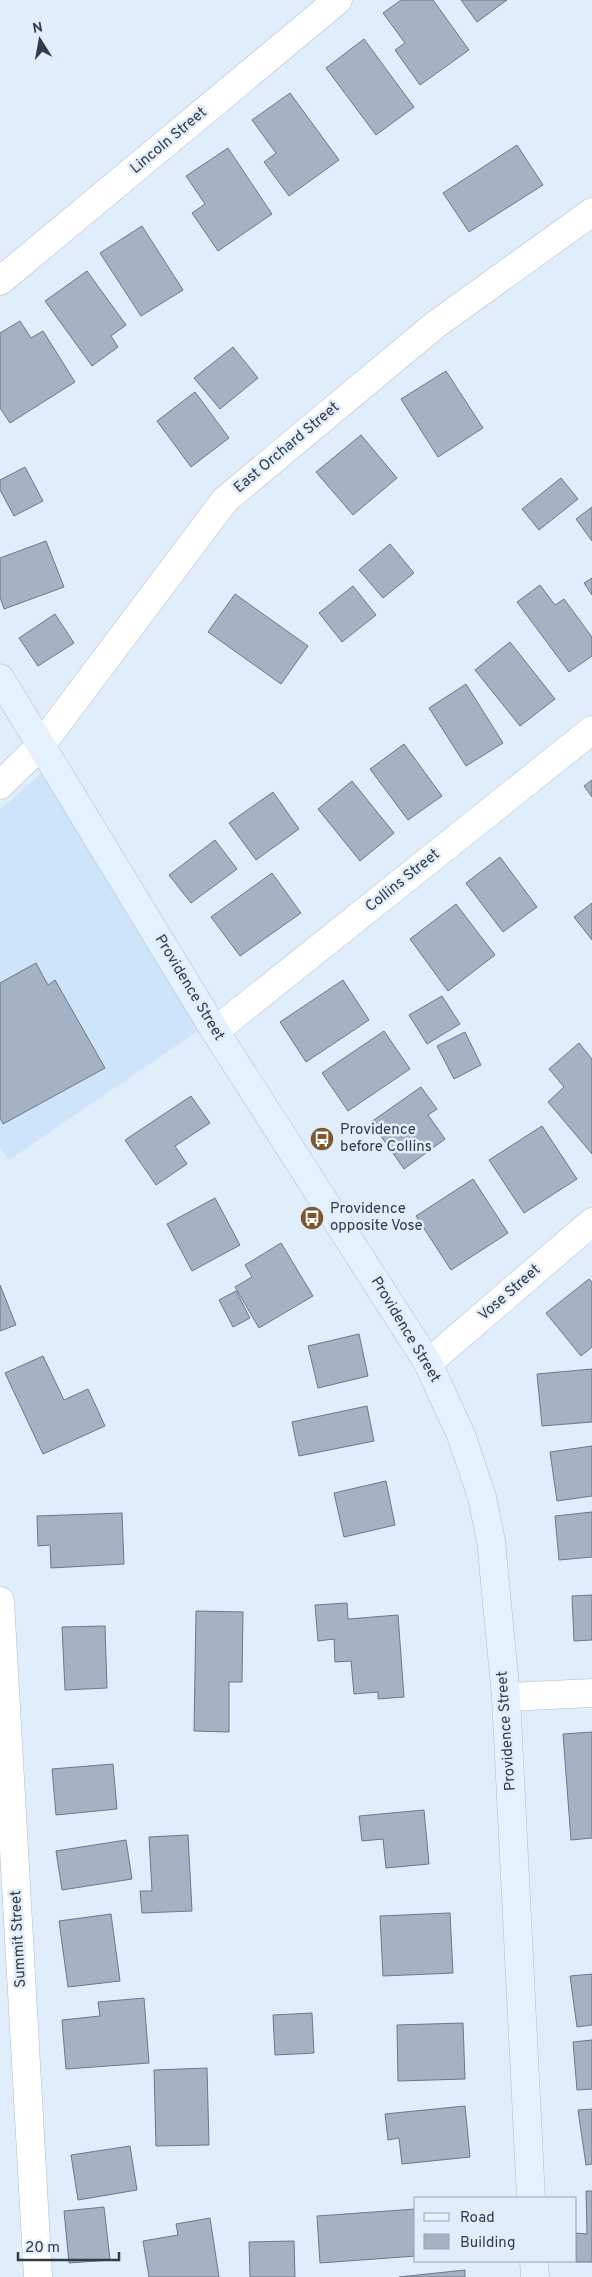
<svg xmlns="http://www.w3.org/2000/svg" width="592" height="2277" font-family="Overpass,sans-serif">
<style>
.built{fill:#cee4fb}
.building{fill:#a3b3c4;stroke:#6a7989}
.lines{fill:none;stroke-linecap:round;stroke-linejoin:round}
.minor-casing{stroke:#aebecf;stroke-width:29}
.secondary-casing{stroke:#aebecf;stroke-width:29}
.minor{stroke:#fff;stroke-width:28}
.secondary{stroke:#e4f1fe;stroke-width:28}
.labels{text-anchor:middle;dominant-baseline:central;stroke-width:5;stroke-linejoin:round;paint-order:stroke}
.street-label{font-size:15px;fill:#343b42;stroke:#e0edfb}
.poi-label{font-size:15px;fill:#343b42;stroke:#e0edfb;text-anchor:start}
</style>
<rect width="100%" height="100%" fill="#e0edfb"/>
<polygon class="built" points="47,768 218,1017 9,1160 0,1148 0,810"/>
<g class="building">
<polygon points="401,0 433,0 469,50 420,85 395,50 405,43 383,13"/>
<polygon points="461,0 507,0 477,22"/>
<polygon points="364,39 414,107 376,135 326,68"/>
<polygon points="290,93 339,160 289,196 264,162 276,153 252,120"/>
<polygon points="517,145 543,185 469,232 443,193"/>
<polygon points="228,148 272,214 218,251 192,213 205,204 186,176"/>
<polygon points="142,226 183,290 141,316 100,253"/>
<polygon points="87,271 126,325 111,336 118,347 92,366 45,301"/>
<polygon points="20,321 31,338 43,331 75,382 10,423 0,408 0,333"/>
<polygon points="233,347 258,378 220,409 194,378"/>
<polygon points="446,371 483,428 438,457 401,399"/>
<polygon points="195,392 229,438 191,467 157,421"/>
<polygon points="361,435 397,478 353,515 316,472"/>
<polygon points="25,467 43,501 14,516 0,490 0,480"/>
<polygon points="561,478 578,499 539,530 522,509"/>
<polygon points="592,507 592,541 576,519"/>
<polygon points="46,541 64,587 4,609 0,597 0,558"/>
<polygon points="390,544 414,573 383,598 359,570"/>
<polygon points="592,578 592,595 584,583"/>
<polygon points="540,585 555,605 564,599 592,637 592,656 569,672 517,602"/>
<polygon points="353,586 376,615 342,642 319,613"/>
<polygon points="235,594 308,646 281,684 208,632"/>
<polygon points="55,614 74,643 38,666 19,638"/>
<polygon points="510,642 555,699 520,726 475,670"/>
<polygon points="466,684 503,743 466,766 429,708"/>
<polygon points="404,744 442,796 408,820 370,769"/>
<polygon points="592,780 592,797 584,786"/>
<polygon points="352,781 394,833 360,861 318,809"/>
<polygon points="273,792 299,829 256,860 229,823"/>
<polygon points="215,840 237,869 191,903 169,875"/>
<polygon points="500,857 537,907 503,932 466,883"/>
<polygon points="272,873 301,913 240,956 211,917"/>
<polygon points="592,903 592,940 574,917"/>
<polygon points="456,904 495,955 448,991 410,939"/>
<polygon points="36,963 48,985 55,980 105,1068 3,1124 0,1118 0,983"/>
<polygon points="343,980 369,1020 306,1062 280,1022"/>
<polygon points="442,996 460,1024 427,1044 409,1015"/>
<polygon points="384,1031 410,1069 348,1111 322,1073"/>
<polygon points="465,1032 481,1065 454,1079 437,1046"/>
<polygon points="579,1043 592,1059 592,1154 548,1102 564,1087 549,1069"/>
<polygon points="421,1087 437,1109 428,1115 445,1139 404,1169 371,1122"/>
<polygon points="191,1096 210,1123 175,1146 187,1164 156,1185 125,1140"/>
<polygon points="542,1126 577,1179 524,1213 489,1160"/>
<polygon points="473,1179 508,1233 451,1270 416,1216"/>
<polygon points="215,1198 240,1245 192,1271 167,1224"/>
<polygon points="281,1243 313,1296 259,1328 235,1287 252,1277 245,1265"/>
<polygon points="589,1279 592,1282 592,1347 581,1356 546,1313"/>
<polygon points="0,1285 16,1325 0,1331"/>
<polygon points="236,1291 250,1318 233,1327 219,1300"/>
<polygon points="359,1334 368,1376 318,1388 308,1346"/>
<polygon points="43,1356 64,1400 88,1389 105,1426 43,1454 5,1373"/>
<polygon points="592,1369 592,1422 542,1426 537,1374"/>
<polygon points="367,1406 374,1441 299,1456 292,1422"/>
<polygon points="592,1446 592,1496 557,1501 550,1452"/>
<polygon points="386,1481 395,1525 344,1537 334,1493"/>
<polygon points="592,1512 592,1557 559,1560 555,1516"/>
<polygon points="122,1513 124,1564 51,1568 50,1545 38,1546 37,1516"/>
<polygon points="592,1595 592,1640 574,1641 572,1596"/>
<polygon points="347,1603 348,1619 398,1615 404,1697 378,1699 378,1692 354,1694 351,1661 335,1662 334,1639 318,1641 315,1605"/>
<polygon points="196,1611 243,1612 242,1682 229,1682 229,1732 194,1731"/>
<polygon points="105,1626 107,1688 65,1690 62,1627"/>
<polygon points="592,1732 592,1838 571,1840 563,1734"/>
<polygon points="113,1764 117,1809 56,1815 52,1769"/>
<polygon points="424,1810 429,1864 386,1868 383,1839 362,1841 359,1816"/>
<polygon points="188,1835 192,1911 142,1913 140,1891 152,1891 149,1837"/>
<polygon points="126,1840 132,1879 62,1890 56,1851"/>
<polygon points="450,1913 453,1973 383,1976 380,1916"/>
<polygon points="111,1914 120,1981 68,1987 59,1921"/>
<polygon points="592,1974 592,2025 577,2027 570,1976"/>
<polygon points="144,1998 149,2063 66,2069 62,2020 100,2016 98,2002"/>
<polygon points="312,2013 314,2053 275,2055 273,2015"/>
<polygon points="463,2023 465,2079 398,2081 397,2025"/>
<polygon points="592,2040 592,2089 577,2090 573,2042"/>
<polygon points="207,2068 209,2145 156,2146 154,2070"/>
<polygon points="465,2106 470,2157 402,2164 399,2138 388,2140 385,2114"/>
<polygon points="592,2109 592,2164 586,2165 578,2110"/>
<polygon points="130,2146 137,2190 78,2200 71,2155"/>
<polygon points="586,2191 592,2191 592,2262 576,2262 576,2233 587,2234"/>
<polygon points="104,2207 110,2260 69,2263 64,2211"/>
<polygon points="416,2209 416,2256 320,2263 317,2216"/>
<polygon points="210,2218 219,2277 149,2277 143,2241 178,2235 176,2224"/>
<polygon points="294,2241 295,2277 250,2277 249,2242"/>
<polygon points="465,2270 465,2277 399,2277"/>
</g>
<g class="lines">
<g class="minor-casing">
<g id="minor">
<polyline points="0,281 338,0"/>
<polyline points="0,785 41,745 225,500 435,325 592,212"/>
<polyline points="215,1031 592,730"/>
<polyline points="428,1363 592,1222"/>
<polyline points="0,1601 38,2277"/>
<polyline points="506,1697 592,1693"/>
</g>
</g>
<g class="secondary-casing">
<g id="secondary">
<polyline points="0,678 215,1031 428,1363 461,1435 482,1497 491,1541 506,1697 531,2198"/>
<polyline points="534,2261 535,2277"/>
</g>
</g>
<use href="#minor" class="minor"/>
<use href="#secondary" class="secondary"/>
</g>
<defs>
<g id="bus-disc" transform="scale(1.25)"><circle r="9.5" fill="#7b5930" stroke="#e0edfb"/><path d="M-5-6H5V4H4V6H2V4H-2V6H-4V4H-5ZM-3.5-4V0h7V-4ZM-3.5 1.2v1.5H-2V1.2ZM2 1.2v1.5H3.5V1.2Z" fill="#fff"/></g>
</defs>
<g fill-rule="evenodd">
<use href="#bus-disc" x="322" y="1139"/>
<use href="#bus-disc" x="312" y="1218"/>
</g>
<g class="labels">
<g class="street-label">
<text transform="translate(169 141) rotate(-40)">Lincoln Street</text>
<text transform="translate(287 448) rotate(-40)">East Orchard Street</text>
<text transform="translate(403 881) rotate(-39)">Collins Street</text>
<text transform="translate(189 988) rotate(59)">Providence Street</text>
<text transform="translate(510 1293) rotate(-41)">Vose Street</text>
<text transform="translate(405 1330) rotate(59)">Providence Street</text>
<text transform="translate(507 1731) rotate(-94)">Providence Street</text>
<text transform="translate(19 1939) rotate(-93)">Summit Street</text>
</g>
<g class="poi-label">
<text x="340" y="1130">Providence<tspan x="340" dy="17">before Collins</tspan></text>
<text x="330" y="1209">Providence<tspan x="330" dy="17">opposite Vose</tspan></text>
</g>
</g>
<rect x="414" y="2197" width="162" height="65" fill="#e0edfb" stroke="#9ba6b1"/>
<rect x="424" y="2213" width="25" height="8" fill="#e4f1fe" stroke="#9ba6b1"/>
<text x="460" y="2222" font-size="15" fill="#343b42">Road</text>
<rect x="424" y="2234" width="25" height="15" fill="#a3b3c4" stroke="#9ba6b1"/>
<text x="460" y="2247" font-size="15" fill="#343b42">Building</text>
<g transform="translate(40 40) rotate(349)" stroke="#e0edfb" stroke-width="4" paint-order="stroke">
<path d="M0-4L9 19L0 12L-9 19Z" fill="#343b42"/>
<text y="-8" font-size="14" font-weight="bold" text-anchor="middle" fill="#343b42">N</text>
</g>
<path d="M18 2252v8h101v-8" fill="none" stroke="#343b42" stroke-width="2.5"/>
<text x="25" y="2252" font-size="15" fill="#343b42" stroke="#e0edfb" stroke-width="4" paint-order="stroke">20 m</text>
</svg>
